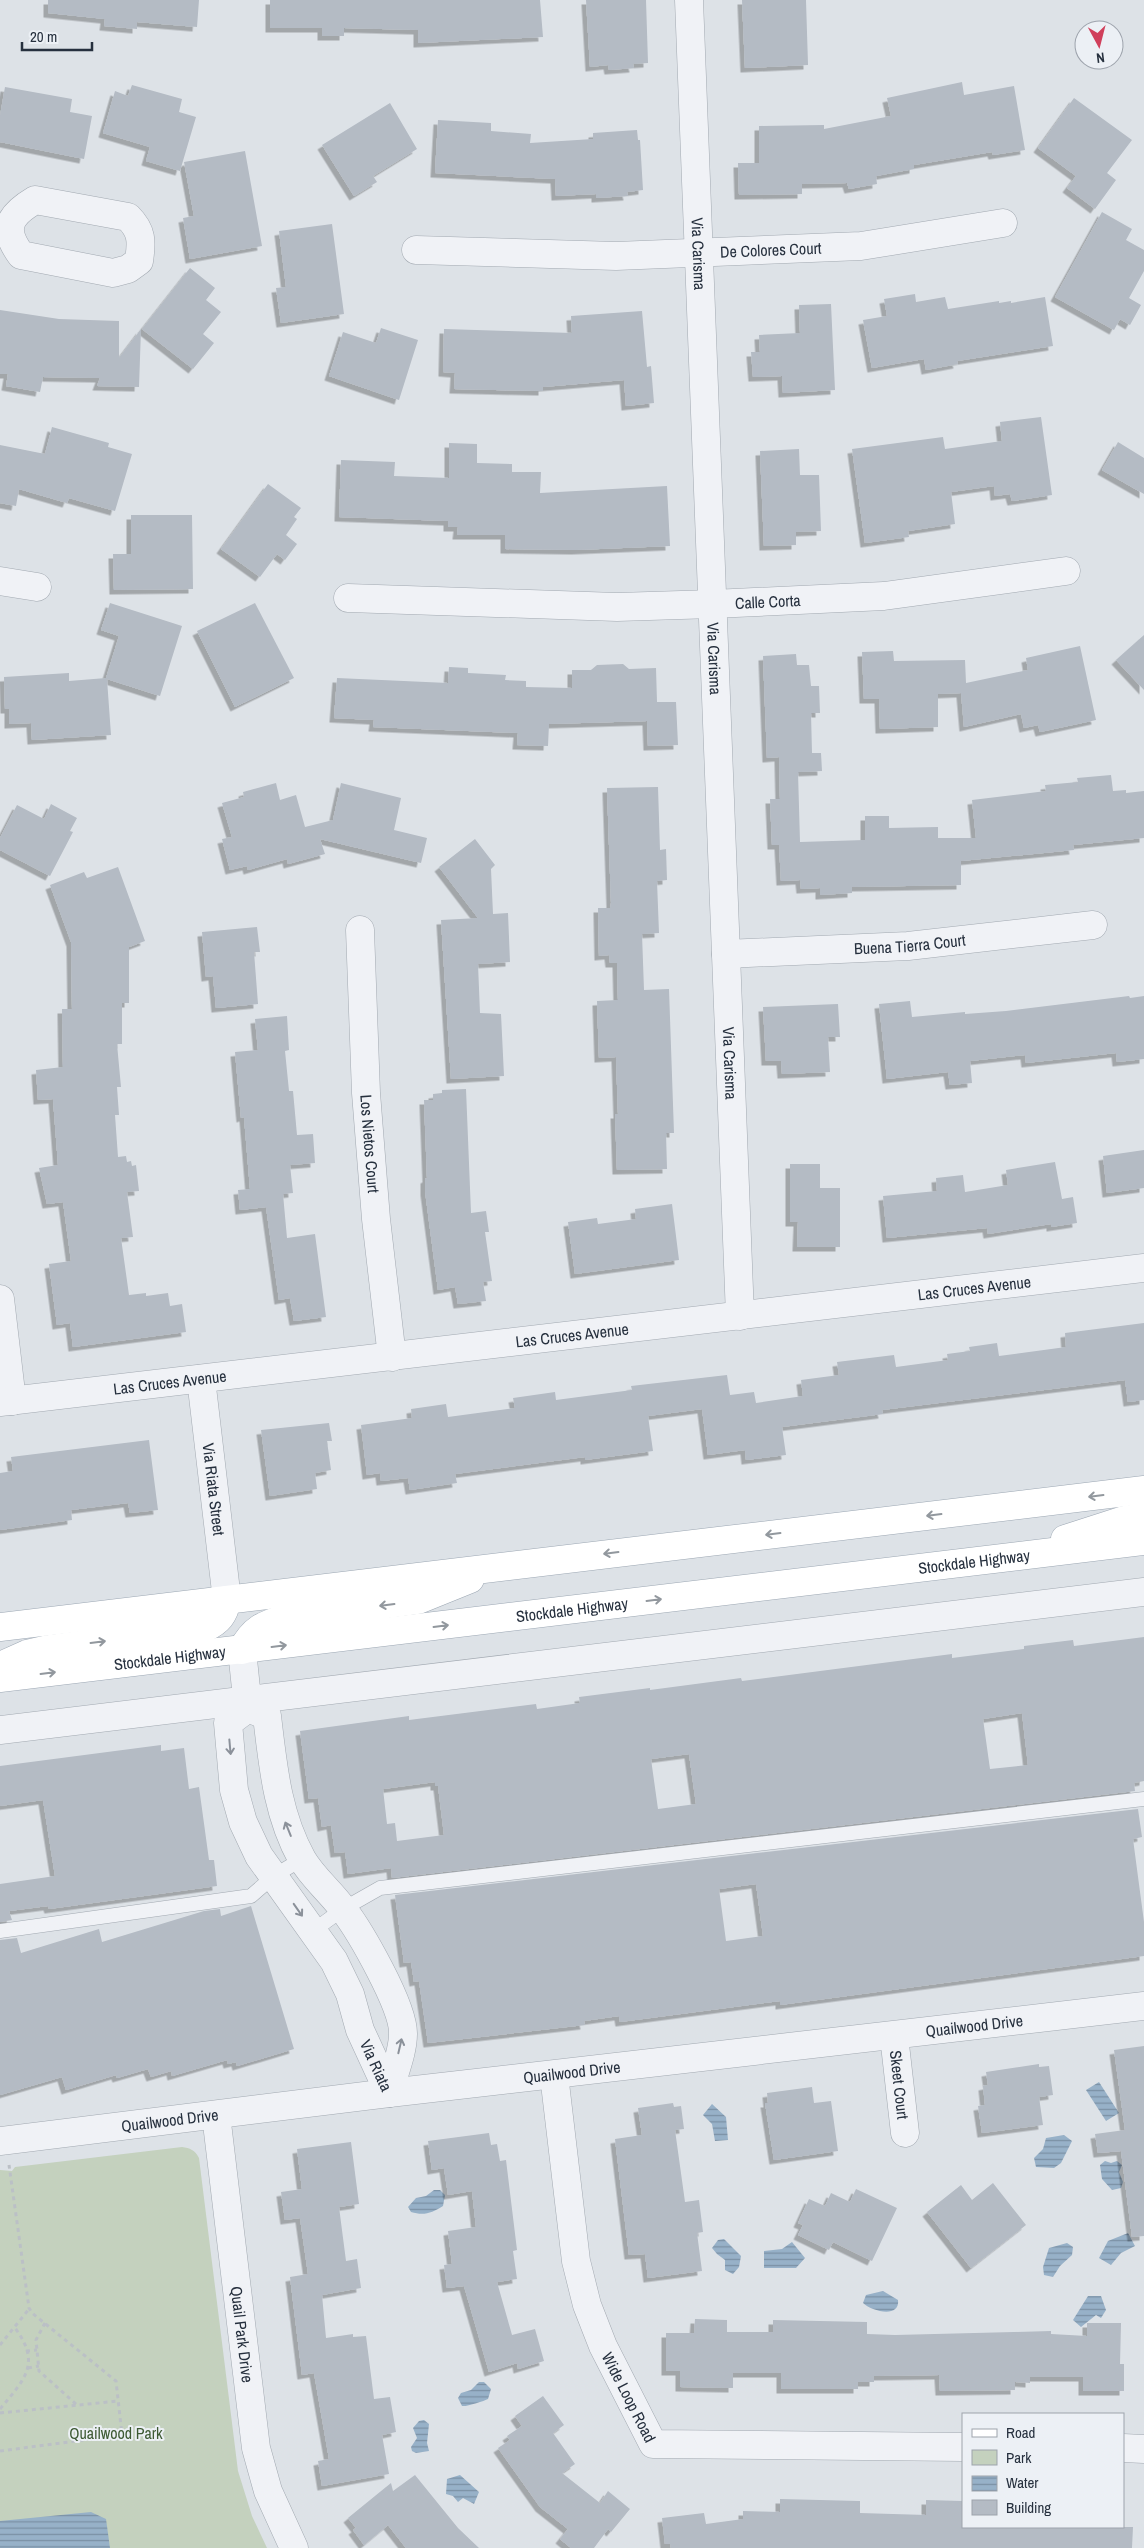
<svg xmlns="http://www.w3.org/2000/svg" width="1144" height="2548" font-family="'Archivo Narrow',sans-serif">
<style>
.green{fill:#c4d1be}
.water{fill:url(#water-rules)}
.building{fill:#b4bbc4;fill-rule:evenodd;filter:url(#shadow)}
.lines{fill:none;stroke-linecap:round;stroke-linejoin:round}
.lane-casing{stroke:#a2a9b1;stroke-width:15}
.street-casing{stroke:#a2a9b1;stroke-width:29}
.primary-casing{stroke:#9ca7b3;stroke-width:29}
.path{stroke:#bbc0c6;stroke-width:3;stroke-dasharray:4 4;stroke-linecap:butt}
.lane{stroke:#f0f2f6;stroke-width:14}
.street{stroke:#f0f2f6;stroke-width:28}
.primary{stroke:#fff;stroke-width:28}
.oneway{stroke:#92989e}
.oneway2{stroke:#8b919a}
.labels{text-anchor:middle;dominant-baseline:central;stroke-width:4;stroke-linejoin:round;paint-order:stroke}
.street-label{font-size:16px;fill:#26303e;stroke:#ecf0f5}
.park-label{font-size:16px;fill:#3d5a33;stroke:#ecf0f5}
</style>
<defs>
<pattern id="water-rules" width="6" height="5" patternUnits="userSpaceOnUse" patternTransform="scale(1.25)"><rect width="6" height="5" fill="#97b1c8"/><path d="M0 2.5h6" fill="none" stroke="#7b90a4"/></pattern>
<filter id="shadow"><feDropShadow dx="-4.5" dy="4.5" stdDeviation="0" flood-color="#0004"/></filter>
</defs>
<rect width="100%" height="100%" fill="#dde2e7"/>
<path class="green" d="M182,2147C190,2148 195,2150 199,2158L238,2471L252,2516L267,2548H0V2170L12,2171L15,2167Z"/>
<g class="water">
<polygon points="1099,2082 1119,2113 1106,2121 1086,2090"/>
<polygon points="712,2104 726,2117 728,2140 715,2141 712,2124 703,2115"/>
<polygon points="1064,2135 1072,2141 1061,2163 1054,2168 1036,2167 1034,2158 1043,2149 1046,2138"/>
<polygon points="1105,2161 1111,2163 1117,2161 1122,2165 1119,2172 1123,2182 1121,2188 1112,2190 1102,2179 1100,2165"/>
<path d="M434,2190H440L445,2195L443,2206C432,2213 424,2216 411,2212L408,2207L416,2198L426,2196Z"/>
<polygon points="1128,2233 1135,2246 1121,2253 1111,2265 1099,2258 1108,2241"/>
<polygon points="724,2239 741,2256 739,2267 733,2274 725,2270 725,2260 717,2254 712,2248 718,2240"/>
<polygon points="792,2242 805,2258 796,2268 764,2268 764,2251 782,2249"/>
<polygon points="1067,2243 1073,2247 1072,2255 1060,2266 1053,2277 1044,2275 1043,2267 1049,2248"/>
<path d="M883,2291L898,2300C900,2319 871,2311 863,2303L866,2295Z"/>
<polygon points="1088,2296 1101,2296 1106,2310 1101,2318 1096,2315 1081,2327 1073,2320"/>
<path d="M479,2382H484L491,2389L488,2399C484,2401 466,2407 462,2406L458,2398L461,2393L471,2390Z"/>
<polygon points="424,2420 429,2424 427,2443 429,2451 416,2453 412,2451 411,2447 417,2438 413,2428 419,2421"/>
<polygon points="460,2475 479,2492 474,2504 463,2498 458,2502 453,2496 446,2494 447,2479"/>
<polygon points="91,2512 106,2519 110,2548 0,2548 0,2521"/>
</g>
<g class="building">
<polygon points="48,0 199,0 197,27 137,22 137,29 104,26 105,19 48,13"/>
<polygon points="270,0 540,0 543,37 418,43 418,30 344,28 344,36 322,36 322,28 270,28"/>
<polygon points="586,0 646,0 648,63 633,64 634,68 609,70 608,65 590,67"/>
<polygon points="742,0 806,0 808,65 745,68"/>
<polygon points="962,82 964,95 1014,86 1025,150 993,155 992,152 914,165 914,169 876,176 877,184 849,189 847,183 802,184 802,194 739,195 738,163 759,163 759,126 824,125 824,129 891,116 887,98"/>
<polygon points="132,85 182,99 179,112 196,117 180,171 146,161 150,147 103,133 115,91 128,96"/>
<polygon points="5,87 72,99 70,112 92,116 84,159 0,142 0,116"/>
<polygon points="1074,98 1132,140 1107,173 1116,180 1095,209 1067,188 1076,176 1038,148"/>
<polygon points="390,103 417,149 373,176 377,182 354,196 322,145"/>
<polygon points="438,120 491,123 491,131 531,134 530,143 593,139 593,133 637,130 638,140 640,140 643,190 627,192 628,196 596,198 596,194 556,196 555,179 435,173"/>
<polygon points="245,151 262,246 190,259 183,218 194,216 184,162"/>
<polygon points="1102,212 1132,229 1126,240 1144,250 1144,271 1129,298 1141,305 1130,325 1120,319 1114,330 1055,297"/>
<polygon points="332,224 344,314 281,323 276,288 286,287 279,231"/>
<polygon points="190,268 215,288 206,300 221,312 203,334 214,343 193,369 142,329"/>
<polygon points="915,294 916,302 945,297 948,309 999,301 999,303 1011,301 1011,303 1045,297 1053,346 957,361 958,364 926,370 924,359 872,368 863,320 887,316 884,299"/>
<polygon points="831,304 835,390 783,393 782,376 753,377 751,352 760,352 759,335 800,333 799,305"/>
<polygon points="0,310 59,319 119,321 119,358 141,329 139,387 97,386 100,378 43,377 40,392 6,386 8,374 0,374"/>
<polygon points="642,311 647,367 651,366 654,403 626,406 624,380 543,387 543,391 454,389 455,373 443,372 444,329 572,333 571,316"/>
<polygon points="381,328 418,340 399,400 329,376 343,332 376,343"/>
<polygon points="1041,417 1052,495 1012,501 1010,494 995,496 994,486 951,492 955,524 908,531 909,537 865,543 852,449 943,437 945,449 1002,441 1000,422"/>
<polygon points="52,427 109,443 108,447 132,454 115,511 69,498 67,503 19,489 16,506 0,503 0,445 45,454"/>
<polygon points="1118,442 1144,458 1144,494 1102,470"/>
<polygon points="449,443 477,444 477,463 512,464 512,472 541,472 540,493 667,486 670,546 576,550 505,549 505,535 457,535 458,527 448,527 448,521 339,517 341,460 395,462 394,476 449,478"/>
<polygon points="799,449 800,475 819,475 821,531 796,532 796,545 764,546 760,451"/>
<polygon points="268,484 301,508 294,517 297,519 286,535 297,544 285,560 277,554 260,577 221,549"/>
<polygon points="131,515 192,515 193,589 114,590 113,554 131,554"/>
<polygon points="110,603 182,626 160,696 107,679 111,735 32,740 31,723 9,724 9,709 5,709 4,677 69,673 69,681 106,678 119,636 101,630"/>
<polygon points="255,603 294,678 235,707 197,631"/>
<polygon points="1144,635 1144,690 1116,660"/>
<polygon points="1080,646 1096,720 1040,732 1038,725 1024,728 1021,714 964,727 961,693 938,694 938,727 880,729 879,699 864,699 862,652 893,651 894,661 965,660 966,683 1028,670 1026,658"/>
<polygon points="796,654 797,665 809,665 811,686 819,686 820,713 811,713 812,753 821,753 822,771 798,772 800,842 865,840 865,816 889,816 889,828 938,827 938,838 976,838 972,800 1046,791 1045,785 1078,782 1077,778 1111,775 1113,791 1126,790 1126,793 1144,791 1144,838 1073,845 1074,850 961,861 961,885 852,887 852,893 820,895 820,888 801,889 800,880 781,881 779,845 772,845 770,799 780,799 779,757 767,758 763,656"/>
<polygon points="623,664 629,669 656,668 657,702 676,702 678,745 648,746 647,721 549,724 548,746 517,745 518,733 373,727 374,720 334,718 337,678 448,683 449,667 468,668 468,673 506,675 505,680 526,681 526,687 572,688 572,670 591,670 597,665"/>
<polygon points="276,783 280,800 296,795 305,827 333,820 341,783 401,798 394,830 427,838 421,863 320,839 325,854 288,864 287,859 248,870 247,866 230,870 222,839 232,837 222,803 244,797 243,792"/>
<polygon points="658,787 660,850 666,849 667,880 657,881 659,933 642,934 644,990 669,989 674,1133 666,1133 667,1169 617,1170 615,1114 618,1114 616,1057 599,1058 597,1001 618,1000 617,963 610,963 609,955 599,956 598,908 610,908 611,903 607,788"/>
<polygon points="51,804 77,818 70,831 73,832 50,876 0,850 0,838 17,805 44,819"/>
<polygon points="475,839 495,865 491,869 493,914 508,913 510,962 478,964 480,1013 501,1014 504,1076 451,1079 441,920 478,918 439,867"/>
<polygon points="118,867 145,941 129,947 129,1003 122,1003 122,1044 117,1044 121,1087 117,1087 119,1115 115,1115 118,1157 126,1156 127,1162 131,1161 132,1166 136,1165 139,1191 127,1192 133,1237 121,1238 129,1295 146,1293 146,1296 168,1293 170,1306 182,1304 186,1332 73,1347 70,1323 57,1325 49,1264 71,1261 63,1202 47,1204 39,1168 58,1165 53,1099 38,1100 36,1070 63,1067 62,1009 72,1009 71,942 50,885 84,872 87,878"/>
<polygon points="257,927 260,952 254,952 258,1004 216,1008 213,976 206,977 202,932"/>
<polygon points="1129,996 1130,998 1144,996 1144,1059 1117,1062 1116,1053 1026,1063 1025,1055 970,1061 972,1083 950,1085 948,1072 887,1079 879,1004 910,1001 912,1017 965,1012 965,1014 1006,1011"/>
<polygon points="838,1004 840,1037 828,1037 830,1072 782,1074 781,1061 766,1061 763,1007"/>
<polygon points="287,1016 289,1050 285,1051 289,1091 293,1091 297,1135 313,1134 315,1163 290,1165 293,1193 283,1194 287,1238 315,1234 326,1317 294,1321 290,1298 279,1300 266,1207 240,1210 238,1190 250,1189 244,1117 241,1118 235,1052 258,1050 255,1019"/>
<polygon points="466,1089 471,1213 486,1211 489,1232 485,1232 492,1281 483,1282 486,1301 458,1304 455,1287 438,1290 425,1191 425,1179 427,1178 424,1100 433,1100 433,1094 442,1093 442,1090"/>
<polygon points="1144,1150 1144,1188 1107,1193 1103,1156"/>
<polygon points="1055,1162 1062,1199 1073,1197 1077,1223 1051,1227 1051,1224 988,1234 987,1228 887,1238 883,1196 937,1191 936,1178 963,1175 965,1192 1008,1185 1006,1170"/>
<polygon points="790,1164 820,1164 820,1188 840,1188 840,1247 797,1247 798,1222 790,1222"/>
<polygon points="672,1204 679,1260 575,1274 568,1222 597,1218 598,1224 636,1219 635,1209"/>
<polygon points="1144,1323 1144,1400 1128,1402 1125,1380 882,1410 883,1414 782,1427 786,1455 746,1460 745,1450 708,1455 702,1409 648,1416 653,1451 585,1460 585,1457 455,1474 457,1483 410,1490 408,1478 381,1481 380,1473 367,1475 361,1425 412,1418 411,1409 446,1404 448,1417 515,1408 513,1398 555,1392 556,1400 632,1390 631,1386 727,1375 730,1395 754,1392 756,1403 803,1396 801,1380 839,1375 837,1362 894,1355 896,1367 948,1360 947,1354 970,1351 969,1347 997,1343 999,1356 1066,1347 1065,1333"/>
<polygon points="329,1423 332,1441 327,1441 331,1470 315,1473 317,1489 270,1496 261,1430"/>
<polygon points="149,1440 158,1510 130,1513 128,1503 71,1510 72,1520 0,1530 0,1473 13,1471 11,1457"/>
<path d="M1144,1637V1781L1134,1783L1135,1791L392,1878L391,1868L348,1874L345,1852L335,1853L331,1825L322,1827L318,1798L309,1799L300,1731L409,1716V1720L536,1704L537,1709L580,1703L579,1697L650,1688V1690L741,1678L742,1681L952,1654V1658L1024,1649V1646L1073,1640L1074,1646ZM1022,1713L1028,1765L990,1769L983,1719ZM689,1754L696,1804L658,1809L651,1759ZM435,1782V1786H438L444,1835L397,1841L395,1823L387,1824L383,1789Z"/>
<polygon points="161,1745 161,1751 184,1748 189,1789 199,1787 209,1860 214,1860 217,1886 49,1909 48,1906 9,1911 12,1920 0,1922 0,1884 55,1876 43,1800 0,1806 0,1766"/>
<path d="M1138,1809L1142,1837L1133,1839L1144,1922V1956L780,2005V2001L620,2022L619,2016L584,2021L585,2025L428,2043L419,1981L414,1982L411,1962L404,1963L395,1895ZM756,1884L763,1936L726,1941L719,1889Z"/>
<polygon points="251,1906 294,2049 237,2066 236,2062 228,2064 227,2060 172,2076 171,2071 151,2077 148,2069 117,2078 116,2075 66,2090 62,2077 0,2095 0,1940 17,1938 21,1953 99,1929 102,1942 204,1911 220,1909 221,1916"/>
<polygon points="1144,2046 1144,2236 1132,2237 1121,2151 1098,2153 1095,2134 1125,2130 1114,2050"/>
<polygon points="1039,2064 1039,2067 1049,2066 1053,2095 1039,2097 1043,2125 982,2133 978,2106 985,2105 983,2086 988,2085 986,2072"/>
<polygon points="812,2087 814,2103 831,2101 838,2151 774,2160 765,2103 768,2103 767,2093"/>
<polygon points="673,2103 674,2107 681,2106 684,2129 675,2130 685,2202 699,2200 703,2232 697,2233 702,2271 648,2278 645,2254 629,2255 615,2139 642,2135 638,2108"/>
<polygon points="489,2133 491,2145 497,2144 500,2161 506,2160 517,2250 513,2251 517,2279 497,2282 512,2335 535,2329 544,2361 518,2369 517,2363 489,2372 464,2286 447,2288 444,2265 452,2264 448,2231 476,2227 472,2191 448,2195 444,2168 432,2170 428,2141"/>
<polygon points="351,2142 359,2204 339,2207 346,2261 357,2259 361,2288 322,2295 326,2338 353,2334 353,2337 366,2336 374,2399 390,2397 396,2432 382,2435 389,2474 322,2486 318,2461 329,2459 314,2373 302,2375 290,2277 308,2274 300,2218 285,2220 281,2192 302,2189 297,2149"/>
<polygon points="993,2183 1026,2225 971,2268 927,2212 961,2185 972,2200"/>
<polygon points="856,2189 897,2208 872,2261 833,2242 829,2250 798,2235 803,2225 798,2223 809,2199 825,2206 831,2193 850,2202"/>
<polygon points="695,2319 727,2320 727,2332 773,2332 773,2320 867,2322 867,2334 895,2335 1051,2331 1051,2334 1087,2336 1087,2323 1121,2323 1120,2364 1124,2364 1124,2391 1083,2391 1083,2377 1030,2377 1030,2383 1015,2382 1015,2390 940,2391 939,2375 874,2376 874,2382 858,2382 858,2389 781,2389 781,2373 733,2373 733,2388 680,2387 680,2371 666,2371 666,2333 694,2333"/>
<polygon points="543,2396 564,2425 553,2433 575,2464 562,2473 600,2503 608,2491 630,2509 611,2532 608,2529 594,2548 571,2548 560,2539 568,2529 540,2507 498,2448 510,2440 507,2436 522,2426 515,2416"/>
<polygon points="415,2475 458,2528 479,2548 406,2548 388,2525 364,2545 353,2530 356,2528 348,2518 391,2483 393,2491"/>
<polygon points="780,2499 860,2501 860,2513 926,2515 926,2500 963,2501 963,2527 1133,2527 1132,2548 671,2548 670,2544 665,2544 662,2518 704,2513 706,2524 743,2519 743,2511 780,2512"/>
</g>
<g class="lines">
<g class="lane-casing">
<g id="lane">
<polyline points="0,1931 251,1896 274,1876 302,1859"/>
<polyline points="313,1931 343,1909 380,1888 1144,1799"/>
</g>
</g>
<g class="street-casing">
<g id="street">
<path id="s1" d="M689,0L740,1316"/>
<path d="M35,200L128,217C142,231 142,241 139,261L128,269L113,273L21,255C2,229 8,216 35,200Z"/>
<path id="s2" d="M416,250L616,256L861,246L1003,223"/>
<polyline points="0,581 37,587"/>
<path id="s3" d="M348,598L617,607L713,604L884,596L1066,571"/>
<path id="s4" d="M360,930L366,1093L376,1219L392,1357"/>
<path id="s5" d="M726,954L908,946L1093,925"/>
<polyline points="0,1299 12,1401"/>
<path id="s6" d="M201,1379L227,1600"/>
<path id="s7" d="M0,1402L1144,1268"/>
<polyline points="242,1650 248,1708"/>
<path id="s8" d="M248,1708L228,1723L234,1790L243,1822L259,1856L334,1961L350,1994L360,2030L389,2093"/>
<path d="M248,1708L267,1716C273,1766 277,1814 302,1859C313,1878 330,1891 343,1909C360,1931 404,2007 403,2034C403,2053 393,2075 389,2093"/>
<polyline points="0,1730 1144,1592"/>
<path id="s9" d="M894,2036L905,2133"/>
<path id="s10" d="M554,2075L576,2261L587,2305L603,2346L653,2444L963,2447"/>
<path id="s11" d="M216,2115L256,2448L268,2491L294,2548"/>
<path id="s12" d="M0,2141L389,2093L1144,2006"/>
<polyline points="1123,2448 1144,2449"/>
</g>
</g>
<g class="primary-casing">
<g id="primary">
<polyline points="1065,1539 1124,1520 1144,1517"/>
<polyline points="0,1627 1144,1490"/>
<path d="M242,1650C253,1629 263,1625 286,1618L418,1600L470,1579"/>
<path d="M0,1666L27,1654L49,1649L205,1628C219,1621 224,1615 227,1600"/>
<path id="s13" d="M0,1678L1144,1541"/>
</g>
</g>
<g class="path">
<polyline points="45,2323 36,2340 39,2371 77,2405"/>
<polyline points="0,2345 29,2309"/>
<polyline points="26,2351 37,2350"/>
<polyline points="28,2368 39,2366"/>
<path d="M0,2409C24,2380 42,2364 15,2328"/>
<polyline points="0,2413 118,2401"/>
<polyline points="0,2451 122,2435 116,2381 32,2313 29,2308 9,2165"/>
</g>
<use href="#lane" class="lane"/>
<use href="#street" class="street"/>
<use href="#primary" class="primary"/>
</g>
<defs><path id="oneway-shaft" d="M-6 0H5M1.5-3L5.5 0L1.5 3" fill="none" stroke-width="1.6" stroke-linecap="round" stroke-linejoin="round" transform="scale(1.25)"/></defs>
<g class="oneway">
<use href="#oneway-shaft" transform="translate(1096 1496) rotate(173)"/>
<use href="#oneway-shaft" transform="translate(934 1515) rotate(173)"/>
<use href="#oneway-shaft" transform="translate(773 1534) rotate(173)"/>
<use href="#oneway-shaft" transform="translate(611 1553) rotate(173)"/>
<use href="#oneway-shaft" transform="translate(654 1600) rotate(-7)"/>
<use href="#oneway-shaft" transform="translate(387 1605) rotate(173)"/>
<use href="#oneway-shaft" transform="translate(441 1626) rotate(-7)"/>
<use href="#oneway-shaft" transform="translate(98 1642) rotate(-7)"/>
<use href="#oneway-shaft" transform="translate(279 1646) rotate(-7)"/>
<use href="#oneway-shaft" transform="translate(48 1673) rotate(-7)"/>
</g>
<g class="oneway2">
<use href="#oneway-shaft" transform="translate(230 1747) rotate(85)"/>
<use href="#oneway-shaft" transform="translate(288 1829) rotate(-112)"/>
<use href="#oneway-shaft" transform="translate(298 1910) rotate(55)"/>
<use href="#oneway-shaft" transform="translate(400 2046) rotate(-77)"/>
</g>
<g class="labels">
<g class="street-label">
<text stroke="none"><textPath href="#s2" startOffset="355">De Colores Court</textPath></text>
<text stroke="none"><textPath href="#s1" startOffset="254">Via Carisma</textPath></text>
<text stroke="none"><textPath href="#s3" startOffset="420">Calle Corta</textPath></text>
<text stroke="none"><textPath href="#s1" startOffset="659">Via Carisma</textPath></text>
<text stroke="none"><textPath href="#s5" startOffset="184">Buena Tierra Court</textPath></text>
<text stroke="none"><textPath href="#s1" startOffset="1064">Via Carisma</textPath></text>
<text stroke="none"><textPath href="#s4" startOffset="214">Los Nietos Court</textPath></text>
<text stroke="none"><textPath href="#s7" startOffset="981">Las Cruces Avenue</textPath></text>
<text stroke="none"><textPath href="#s7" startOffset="576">Las Cruces Avenue</textPath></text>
<text stroke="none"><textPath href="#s7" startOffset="171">Las Cruces Avenue</textPath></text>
<text stroke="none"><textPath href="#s6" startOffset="111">Via Riata Street</textPath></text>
<text stroke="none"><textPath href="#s13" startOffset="981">Stockdale Highway</textPath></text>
<text stroke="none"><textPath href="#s13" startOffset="576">Stockdale Highway</textPath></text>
<text stroke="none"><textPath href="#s13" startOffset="171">Stockdale Highway</textPath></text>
<text stroke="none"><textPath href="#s12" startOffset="981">Quailwood Drive</textPath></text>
<text stroke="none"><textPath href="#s8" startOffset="405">Via Riata</textPath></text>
<text stroke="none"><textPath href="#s12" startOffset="576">Quailwood Drive</textPath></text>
<text stroke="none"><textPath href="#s9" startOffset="49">Skeet Court</textPath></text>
<text stroke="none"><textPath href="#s12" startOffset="171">Quailwood Drive</textPath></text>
<text stroke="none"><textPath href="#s11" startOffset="221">Quail Park Drive</textPath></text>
<text stroke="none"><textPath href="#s10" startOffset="334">Wide Loop Road</textPath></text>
</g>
<g class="park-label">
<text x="116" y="2433">Quailwood Park</text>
</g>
</g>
<rect x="962" y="2413" width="162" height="115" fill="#ecf0f5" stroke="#9da3ac"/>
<rect x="972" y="2429" width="25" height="8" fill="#ffffff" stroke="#9da3ac"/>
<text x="1006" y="2438" font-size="15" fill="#26303e">Road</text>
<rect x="972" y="2450" width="25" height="15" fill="#c4d1be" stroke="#9da3ac"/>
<text x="1006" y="2463" font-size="15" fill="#26303e">Park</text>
<rect x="972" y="2476" width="25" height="15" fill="url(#water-rules)" stroke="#9da3ac"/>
<text x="1006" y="2488" font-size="15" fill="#26303e">Water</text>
<rect x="972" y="2500" width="25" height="15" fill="#b4bbc4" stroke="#9da3ac"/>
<text x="1006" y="2513" font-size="15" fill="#26303e">Building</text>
<g transform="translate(1099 45) rotate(173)"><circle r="24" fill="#ecf0f5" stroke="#9da3ac"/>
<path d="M0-4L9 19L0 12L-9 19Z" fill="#d03f5b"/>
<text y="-8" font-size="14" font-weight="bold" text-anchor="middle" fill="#26303e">N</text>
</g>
<path d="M22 42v8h70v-8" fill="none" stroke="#26303e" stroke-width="2.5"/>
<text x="30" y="42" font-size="15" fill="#26303e" stroke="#ecf0f5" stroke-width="4" paint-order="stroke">20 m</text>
</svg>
